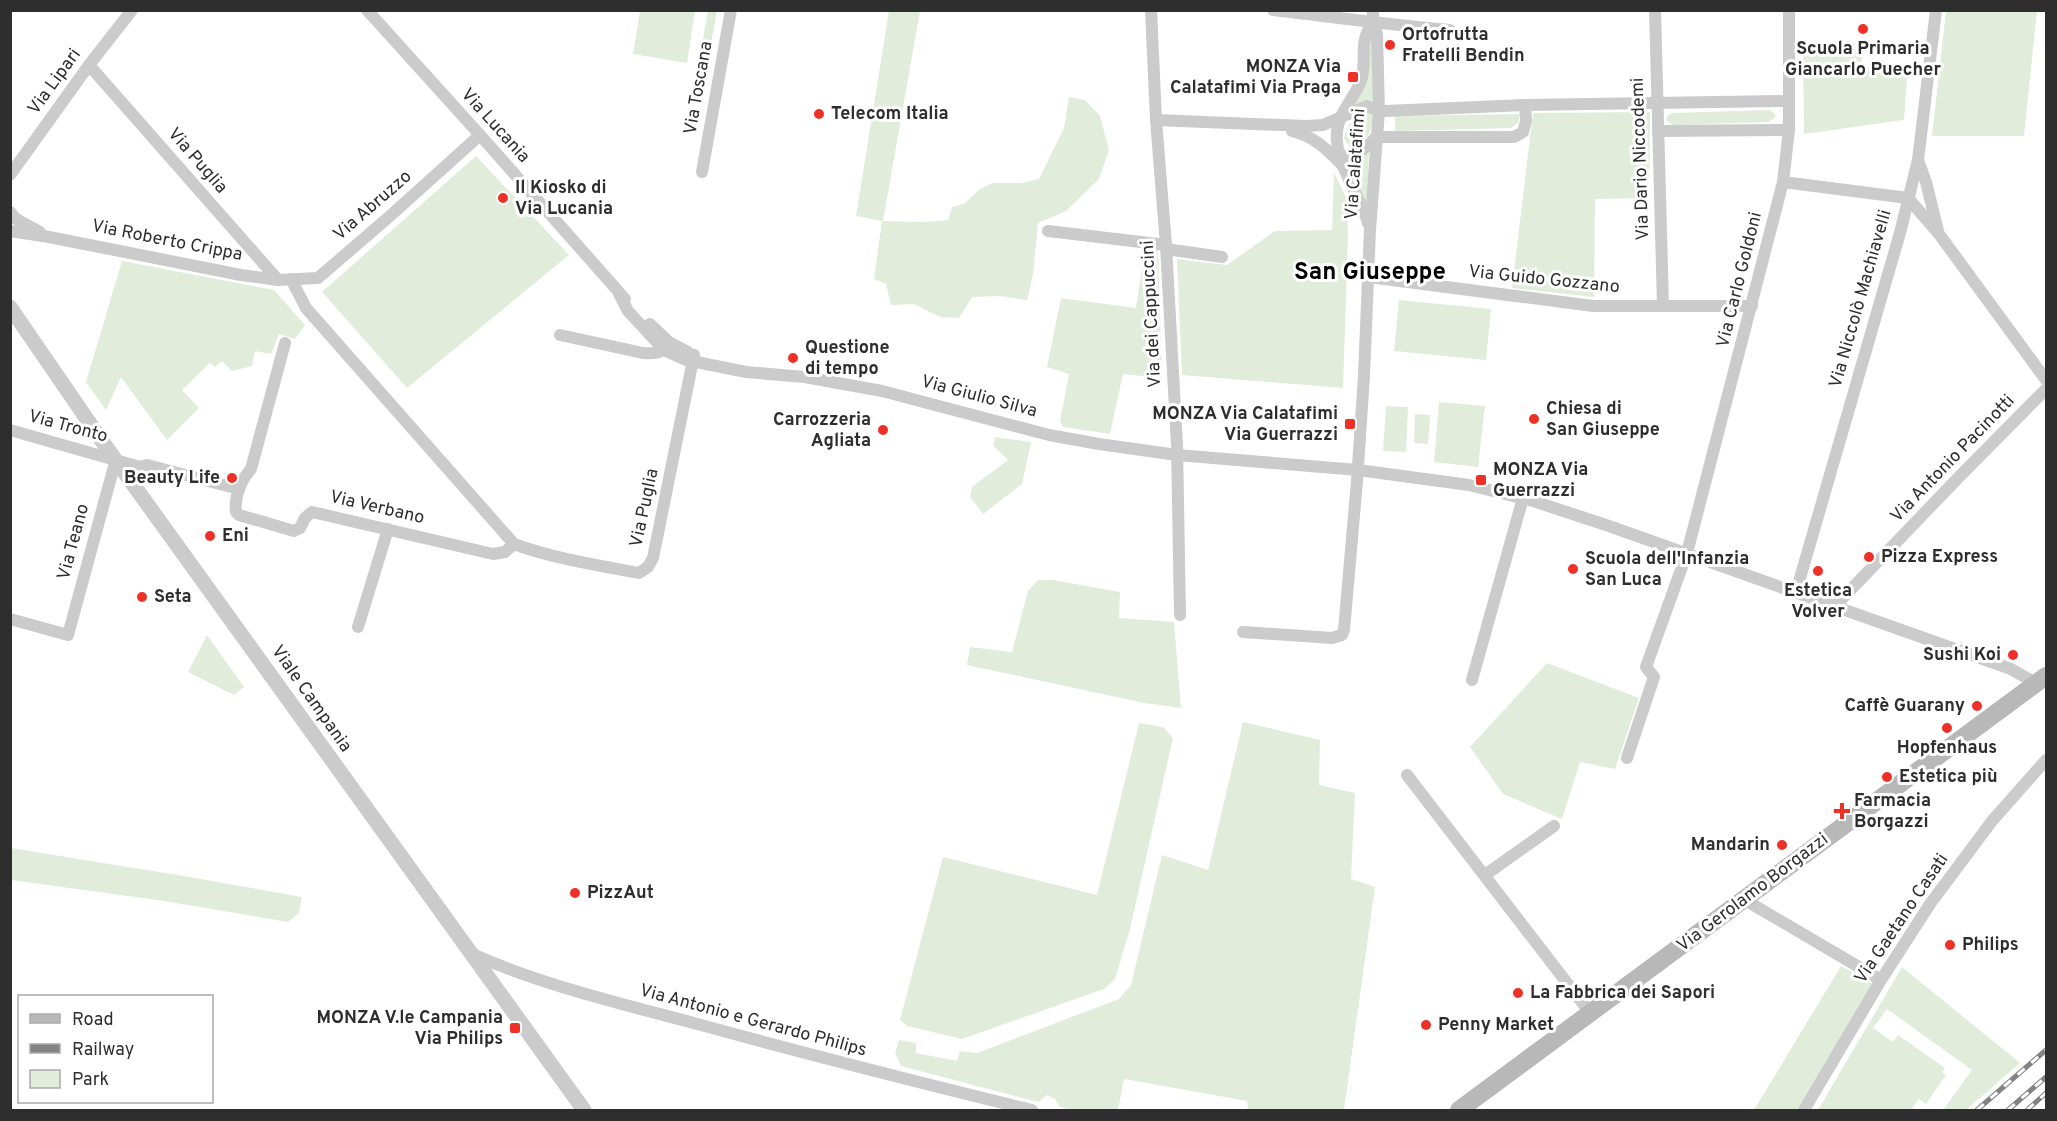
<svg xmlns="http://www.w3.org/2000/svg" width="2057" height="1121" font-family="Overpass,sans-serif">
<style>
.green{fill:#e2ecdb}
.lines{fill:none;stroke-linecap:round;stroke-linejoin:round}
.minor{stroke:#cbcbcb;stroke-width:12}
.tertiary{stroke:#cbcbcb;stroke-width:15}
.secondary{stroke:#b8b8b8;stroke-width:18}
.rail-casing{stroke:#838383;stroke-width:5}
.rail{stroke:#fff;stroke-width:3;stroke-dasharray:9;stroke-linecap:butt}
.poi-dot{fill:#ef3026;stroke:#fff;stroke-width:2}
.labels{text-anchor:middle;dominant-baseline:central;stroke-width:6;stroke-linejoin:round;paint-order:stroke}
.poi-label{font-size:18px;font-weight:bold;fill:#2e2e2e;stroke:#fff;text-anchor:start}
.street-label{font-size:18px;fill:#2e2e2e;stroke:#fff}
.district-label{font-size:24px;font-weight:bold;fill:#000;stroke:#fff}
</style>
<rect width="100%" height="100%" fill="#fff"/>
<g class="green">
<polygon points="640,11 695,11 687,63 633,54"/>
<polygon points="708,11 717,11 704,84 695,83"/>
<polygon points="889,11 920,11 883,221 926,222 948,220 952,207 965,203 980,189 992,183 1021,183 1039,179 1064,128 1069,97 1085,100 1100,116 1109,150 1099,179 1066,211 1038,223 1033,274 1027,300 999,296 972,297 959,318 940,317 914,304 891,305 886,284 874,279 882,221 856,216"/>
<polygon points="1946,11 2037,11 2024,136 1932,136"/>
<polygon points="1373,36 1373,102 1353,107 1367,41"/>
<polygon points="1803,47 1861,49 1862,68 1908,64 1904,120 1804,134"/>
<polygon points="1769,110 1773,112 1776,116 1769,122 1673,125 1666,120 1668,115 1673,113"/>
<path d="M1365,111L1373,115C1373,131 1367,140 1355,149L1350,148L1344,138C1348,123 1352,119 1365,111Z"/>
<polygon points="1650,112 1649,198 1595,199 1594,297 1512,288 1533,113"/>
<polygon points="1519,114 1519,122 1511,128 1395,131 1395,116"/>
<polygon points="1369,152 1367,205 1345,162 1354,161"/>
<polygon points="476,156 569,255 407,388 322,292"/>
<polygon points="1334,172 1347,200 1348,237 1343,388 1182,375 1177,259 1227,265 1275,231 1332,230"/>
<polygon points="1145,249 1158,250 1162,378 1123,374 1110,434 1063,427 1060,421 1069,374 1047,367 1061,298 1136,308"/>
<polygon points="122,261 274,290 305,325 295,339 279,334 271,354 255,351 252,366 232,371 222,361 215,367 210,363 182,390 199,408 167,440 121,377 106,410 86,382"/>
<polygon points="1399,300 1491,309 1486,360 1394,351"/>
<polygon points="1439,402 1485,406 1478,467 1434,462"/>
<polygon points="1386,406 1408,407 1406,452 1383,451"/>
<polygon points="1415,414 1430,415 1428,444 1414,443"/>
<polygon points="995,437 1031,442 1022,484 983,514 970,497 972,487 1008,460 993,445"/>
<polygon points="1038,580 1053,580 1120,592 1119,618 1174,622 1181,708 1144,703 967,665 970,647 1012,652 1028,591"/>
<polygon points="207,635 244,687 234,695 188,672"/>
<polygon points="1547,663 1639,698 1615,769 1580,762 1562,819 1503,794 1470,747"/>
<polygon points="1243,722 1320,740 1319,785 1355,793 1351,879 1375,887 1344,1110 1248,1110 1247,1101 1124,1079 1118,1110 1071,1110 1060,1107 1055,1099 1047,1095 1038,1102 901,1066 895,1053 899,1040 916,1043 916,1053 957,1061 960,1051 977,1053 1119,999 1131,985 1162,855 1208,870"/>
<polygon points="1139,723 1163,727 1173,738 1130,929 1115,979 1104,989 962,1039 907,1026 900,1020 943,857 1097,895"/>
<polygon points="11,848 190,877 302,897 299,913 288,922 164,901 11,880"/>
<polygon points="1841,966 1873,984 1797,1110 1754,1110"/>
<polygon points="1902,967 2020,1063 1966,1110 1943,1110 1972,1070 1887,1009 1873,1028 1893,1042 1898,1035 1945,1068 1942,1072 1946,1075 1926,1104 1919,1099 1911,1110 1818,1110"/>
</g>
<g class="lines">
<g class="minor">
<polyline points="367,10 480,135 625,299"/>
<polyline points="1151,10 1156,120 1166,245 1177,445 1180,615"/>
<path d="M1273,10C1332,17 1390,25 1450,30"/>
<polyline points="1655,10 1663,306"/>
<polyline points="89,65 278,280"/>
<polyline points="1156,120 1306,126 1323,125 1367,106 1379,111 1385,111 1525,105 1788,101"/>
<path d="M1292,131C1313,136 1326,148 1341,164"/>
<polyline points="1658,131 1789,130"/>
<polyline points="1376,137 1514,137 1523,132 1526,121 1525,105"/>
<path d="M1334,154C1352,160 1364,151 1376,137"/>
<polyline points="1918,160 1926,182 1938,231"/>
<polyline points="702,172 731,10"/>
<polyline points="10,175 89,65 132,10"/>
<polyline points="1783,182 1908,198 1939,234 2046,380"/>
<polyline points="10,212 16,219 40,232"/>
<path d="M1368,223C1359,192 1328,155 1339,122C1344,106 1358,93 1362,77C1367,56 1358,42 1373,23"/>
<polyline points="10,231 49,237 241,275 278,280 318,278 390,216 480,135"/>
<polyline points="1048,231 1166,245"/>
<polyline points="1166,249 1222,257"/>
<polyline points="1369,277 1593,306 1752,306"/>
<path d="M291,279L306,308L514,544C555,559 597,565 639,573L648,567L653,558L694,355"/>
<polyline points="619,294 628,311 664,350 686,360 746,372 805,377 882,391 1049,435 1099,444 1177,455 1358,470 1469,485 1530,500 1609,526 2011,669 2037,684"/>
<polyline points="650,324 669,342 688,352"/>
<path d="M560,335L643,353C655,354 661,354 668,343"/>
<path d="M285,343L251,469C241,480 234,497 236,512L239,515L294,531L300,528L305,518L312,512L493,554L505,552L514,544"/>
<polyline points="10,430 140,467 147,465 239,489"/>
<polyline points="1796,592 1900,233 1918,160 1936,10"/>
<polyline points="1836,605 1958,478 2046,389"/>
<polyline points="10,619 68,635 116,459"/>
<polyline points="358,627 388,529"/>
<polyline points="1243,632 1332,638 1342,635 1344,630 1357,481 1364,376 1370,230 1379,111 1377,34 1373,23 1373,10"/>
<polyline points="1472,680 1523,498"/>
<polyline points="1627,758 1654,677 1646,667 1687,553 1783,182 1789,130 1789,10"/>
<polyline points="1407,775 1591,1014"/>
<polyline points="1485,875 1554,826"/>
<polyline points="1745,900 1881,980"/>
<path d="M470,953C544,986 623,1004 701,1025C811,1055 921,1083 1032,1110"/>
<polyline points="1804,1110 1881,980 1930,904 1992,821 2046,760"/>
</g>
<polyline class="tertiary" points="10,307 104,444 584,1110"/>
<polyline class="secondary" points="1459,1110 2046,676"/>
<g class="rail-casing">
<g id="rail">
<polyline points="1977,1110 2046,1050"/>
<polyline points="2008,1110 2046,1077"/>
<polyline points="2027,1110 2046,1093"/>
</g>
</g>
<use href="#rail" class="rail"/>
</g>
<g class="poi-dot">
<circle cx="1863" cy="29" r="6"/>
<circle cx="1390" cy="45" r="6"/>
<rect x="1347" y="71" width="12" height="12" rx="3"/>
<circle cx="819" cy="114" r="6"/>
<circle cx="503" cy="198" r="6"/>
<circle cx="793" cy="358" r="6"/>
<circle cx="1534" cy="419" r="6"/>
<rect x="1344" y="418" width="12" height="12" rx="3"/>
<circle cx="883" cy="430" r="6"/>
<circle cx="232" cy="478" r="6"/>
<rect x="1475" y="474" width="12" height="12" rx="3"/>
<circle cx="210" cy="536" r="6"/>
<circle cx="1869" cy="557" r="6"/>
<circle cx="1573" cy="569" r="6"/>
<circle cx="1818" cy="571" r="6"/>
<circle cx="142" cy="597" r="6"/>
<circle cx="2013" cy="655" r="6"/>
<circle cx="1977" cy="706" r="6"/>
<circle cx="1947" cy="728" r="6"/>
<circle cx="1887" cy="777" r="6"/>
<path d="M1839 802h6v6h6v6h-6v6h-6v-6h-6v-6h6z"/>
<circle cx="1782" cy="845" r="6"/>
<circle cx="575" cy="893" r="6"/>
<circle cx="1950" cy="945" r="6"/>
<circle cx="1518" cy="993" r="6"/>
<circle cx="1426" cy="1025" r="6"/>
<rect x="509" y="1022" width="12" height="12" rx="3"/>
</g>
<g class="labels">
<g class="poi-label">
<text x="1402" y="35">Ortofrutta<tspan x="1402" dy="21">Fratelli Bendin</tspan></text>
<text x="1863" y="49" text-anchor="middle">Scuola Primaria<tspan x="1863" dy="21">Giancarlo Puecher</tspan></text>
<text x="1341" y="67" text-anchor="end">MONZA Via<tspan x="1341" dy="21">Calatafimi Via Praga</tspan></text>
<text x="831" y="114">Telecom Italia</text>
<text x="515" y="188">Il Kiosko di<tspan x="515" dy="21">Via Lucania</tspan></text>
<text x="805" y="348">Questione<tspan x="805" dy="21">di tempo</tspan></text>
<text x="1546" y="409">Chiesa di<tspan x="1546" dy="21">San Giuseppe</tspan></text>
<text x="1338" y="414" text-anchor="end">MONZA Via Calatafimi<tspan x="1338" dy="21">Via Guerrazzi</tspan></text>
<text x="871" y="420" text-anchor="end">Carrozzeria<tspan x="871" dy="21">Agliata</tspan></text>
<text x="1493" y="470">MONZA Via<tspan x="1493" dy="21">Guerrazzi</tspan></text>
<text x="220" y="478" text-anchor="end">Beauty Life</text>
<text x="222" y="536">Eni</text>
<text x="1881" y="557">Pizza Express</text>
<text x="1585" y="559">Scuola dell'Infanzia<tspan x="1585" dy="21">San Luca</tspan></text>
<text x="1818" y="591" text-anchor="middle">Estetica<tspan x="1818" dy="21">Volver</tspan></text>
<text x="154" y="597">Seta</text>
<text x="2001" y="655" text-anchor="end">Sushi Koi</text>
<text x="1965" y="706" text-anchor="end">Caffè Guarany</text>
<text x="1947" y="748" text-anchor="middle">Hopfenhaus</text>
<text x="1899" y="777">Estetica più</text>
<text x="1854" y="801">Farmacia<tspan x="1854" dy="21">Borgazzi</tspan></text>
<text x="1770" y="845" text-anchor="end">Mandarin</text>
<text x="587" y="893">PizzAut</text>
<text x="1962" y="945">Philips</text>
<text x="1530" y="993">La Fabbrica dei Sapori</text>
<text x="503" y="1018" text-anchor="end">MONZA V.le Campania<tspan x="503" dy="21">Via Philips</tspan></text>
<text x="1438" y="1025">Penny Market</text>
</g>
<g class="street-label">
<text transform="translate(55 82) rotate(-54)">Via Lipari</text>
<text transform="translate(699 88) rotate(-80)">Via Toscana</text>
<text transform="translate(495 126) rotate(48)">Via Lucania</text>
<text transform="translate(1641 159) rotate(-92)">Via Dario Niccodemi</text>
<text transform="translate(197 161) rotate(49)">Via Puglia</text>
<text transform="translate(1356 164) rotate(-86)">Via Calatafimi</text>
<text transform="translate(373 206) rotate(-41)">Via Abruzzo</text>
<text transform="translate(167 241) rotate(11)">Via Roberto Crippa</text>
<text transform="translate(1544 280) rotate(6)">Via Guido Gozzano</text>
<text transform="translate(1740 280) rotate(-76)">Via Carlo Goldoni</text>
<text transform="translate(1861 299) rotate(-74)">Via Niccolò Machiavelli</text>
<text transform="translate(1152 314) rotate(-93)">Via dei Cappuccini</text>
<text transform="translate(979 397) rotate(15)">Via Giulio Silva</text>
<text transform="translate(68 427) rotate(15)">Via Tronto</text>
<text transform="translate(1953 459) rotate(-46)">Via Antonio Pacinotti</text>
<text transform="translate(377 508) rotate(13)">Via Verbano</text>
<text transform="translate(645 508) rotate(-78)">Via Puglia</text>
<text transform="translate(74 542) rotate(-75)">Via Teano</text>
<text transform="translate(311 699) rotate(55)">Viale Campania</text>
<text transform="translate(1753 893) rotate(-37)">Via Gerolamo Borgazzi</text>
<text transform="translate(1902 919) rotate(-56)">Via Gaetano Casati</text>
<text transform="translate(753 1021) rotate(15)">Via Antonio e Gerardo Philips</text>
</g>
<g class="district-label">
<text x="1370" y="273">San Giuseppe</text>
</g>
</g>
<rect width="2057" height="1121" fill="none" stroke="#2e2e2e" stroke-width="24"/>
<rect x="18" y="995" width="195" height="108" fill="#ffffff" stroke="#ababab" stroke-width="1.5"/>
<rect x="30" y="1014" width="30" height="9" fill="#b8b8b8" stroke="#ababab" stroke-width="1.5"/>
<text x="72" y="1025" font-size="18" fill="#2e2e2e">Road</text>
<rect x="30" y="1044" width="30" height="9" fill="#838383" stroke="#ababab" stroke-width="1.5"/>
<text x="72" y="1055" font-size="18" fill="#2e2e2e">Railway</text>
<rect x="30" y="1070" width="30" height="18" fill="#e2ecdb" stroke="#ababab" stroke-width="1.5"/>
<text x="72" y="1085" font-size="18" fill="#2e2e2e">Park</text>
</svg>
